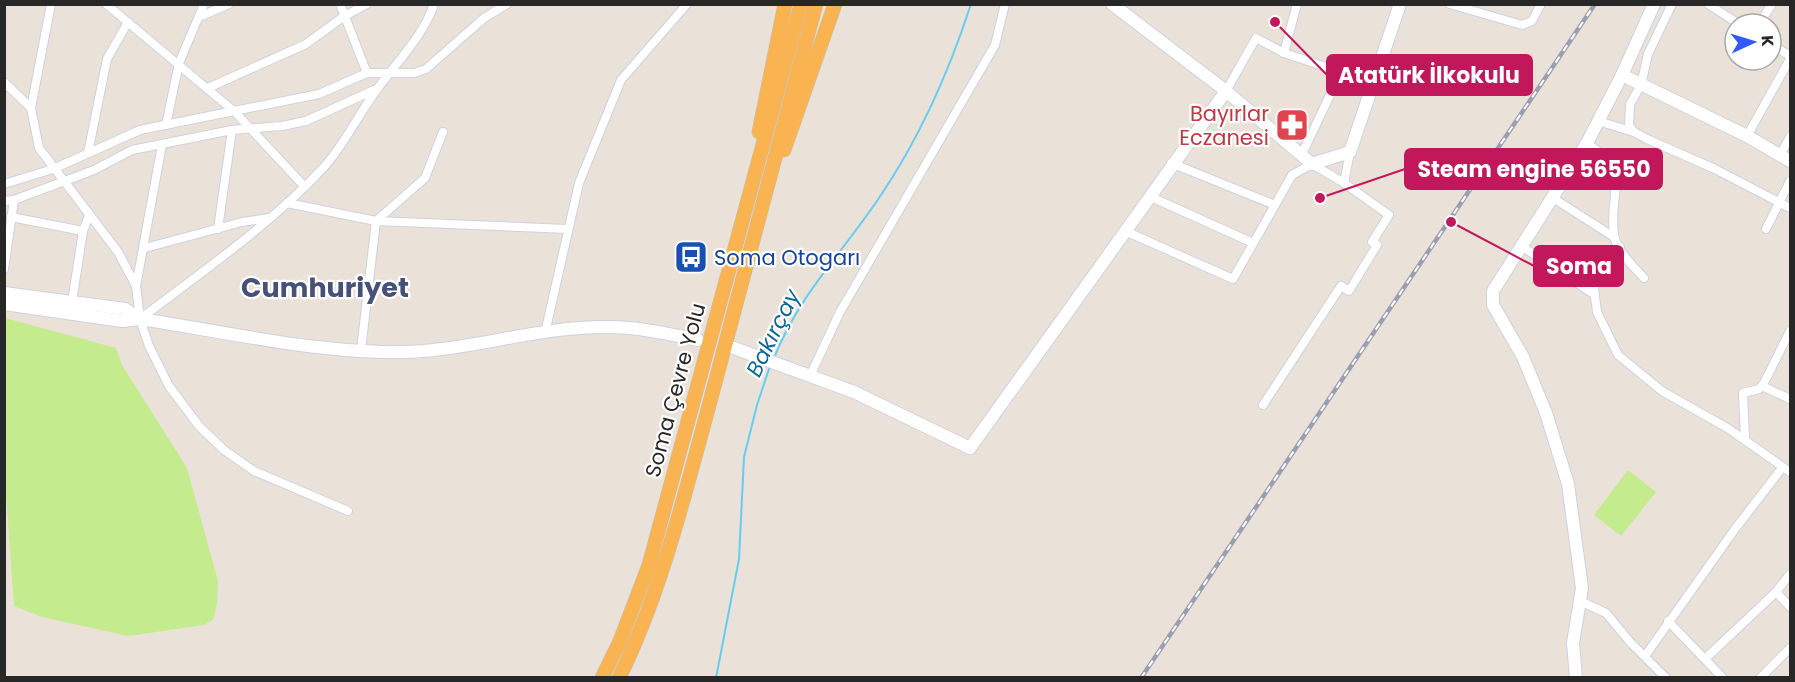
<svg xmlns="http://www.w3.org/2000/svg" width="1795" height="682" font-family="Poppins,sans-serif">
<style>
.pitch{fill:#c4eb8d}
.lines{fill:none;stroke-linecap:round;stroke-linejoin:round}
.stream{stroke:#66cdf1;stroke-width:2}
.minor-casing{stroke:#cdd1e1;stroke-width:10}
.secondary-casing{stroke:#cdd1e1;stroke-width:14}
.trunk-casing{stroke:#c3c3c3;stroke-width:15}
.minor{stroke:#fff;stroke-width:8}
.secondary{stroke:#fff;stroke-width:12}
.trunk{stroke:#f9b351;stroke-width:14}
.rail-casing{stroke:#9b9eb2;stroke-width:4.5}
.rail{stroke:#fff;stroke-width:2;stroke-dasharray:7;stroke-linecap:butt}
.labels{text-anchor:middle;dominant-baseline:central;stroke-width:4.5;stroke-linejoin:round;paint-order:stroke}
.health-label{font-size:21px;fill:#be3a42;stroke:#fff;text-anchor:end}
.transit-label{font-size:21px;fill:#164399;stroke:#fff;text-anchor:start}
.street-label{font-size:21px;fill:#272727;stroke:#fff}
.water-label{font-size:22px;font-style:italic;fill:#0a6898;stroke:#fff}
.district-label{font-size:27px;font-weight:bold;fill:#475078;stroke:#fff}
.leader{fill:none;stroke:#c2185b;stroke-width:2}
.callout-dot{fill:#c2185b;stroke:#fff;stroke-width:2}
.callout{fill:#c2185b;stroke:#c2185b;stroke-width:2}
.callout-label{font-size:22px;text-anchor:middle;font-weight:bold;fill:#fff}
</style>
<rect width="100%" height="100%" fill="#eae2d8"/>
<g class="pitch">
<polygon points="5,318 116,348 122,365 187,468 218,581 217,604 213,620 204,625 128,636 42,617 14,606 4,467"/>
<polygon points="1628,470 1656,492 1621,536 1594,515"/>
</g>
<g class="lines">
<g class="stream">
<path d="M774,358C799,295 842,253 879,198C919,139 949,72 971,4"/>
<polyline points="716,678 739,559 744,457 757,405 770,366"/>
</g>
<g class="minor-casing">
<g id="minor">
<polyline points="106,4 235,112 304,186"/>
<polyline points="340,4 367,73"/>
<polyline points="1450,4 1522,25 1532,21 1541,4"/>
<polyline points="1672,4 1648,54 1641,85 1630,104 1629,125 1634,132 1647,139 1715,169 1790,208"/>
<polyline points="1708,4 1739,24"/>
<polyline points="199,17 229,4"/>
<polyline points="1759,24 1772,4"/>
<polyline points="1771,44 1790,56"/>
<polyline points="1284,53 1297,4"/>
<polyline points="4,82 31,108 39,148 118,252 136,286 140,319 149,346 169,386 199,426 224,450 254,471 348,511"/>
<polyline points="208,88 306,44 343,17 367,4"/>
<polyline points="1226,91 1256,38 1284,53 1341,72"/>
<polyline points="31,108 51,4"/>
<polyline points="1598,121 1634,132"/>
<polyline points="166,125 179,63 204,4"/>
<polyline points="1747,136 1790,59"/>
<path d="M1587,143C1633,174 1608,193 1614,235C1617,251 1633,266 1644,278"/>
<polyline points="88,153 107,59 128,22"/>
<polyline points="1302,154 1341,72 1373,81"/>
<polyline points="1780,155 1790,137"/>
<polyline points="1171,163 1275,205"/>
<polyline points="4,184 53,169 140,130 319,94 367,73 414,73 426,69 484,18 507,4"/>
<polyline points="1149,196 1253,243"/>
<polyline points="1553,198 1614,237"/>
<polyline points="4,201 14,200 94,170 132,150 232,130 282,126 306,121 374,90"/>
<polyline points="287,203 376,221 567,229"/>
<polyline points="11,217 83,231"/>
<polyline points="218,229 232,130"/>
<polyline points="1766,229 1790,181"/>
<polyline points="1125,231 1233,279 1292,175 1312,164 1344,183 1350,152"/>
<polyline points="1523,247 1595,295"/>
<polyline points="1620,247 1597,280 1594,289 1597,312 1618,355 1662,391 1729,429 1790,472"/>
<polyline points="145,248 242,222 269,218"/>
<polyline points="4,269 14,200"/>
<polyline points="136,286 162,145"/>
<polyline points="72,302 83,231 89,216"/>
<path d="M140,319C203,271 270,225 324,167C345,144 359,113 378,88C397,62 424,35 434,4"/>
<polyline points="545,333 579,183 621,80 687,4"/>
<polyline points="361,350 376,221 425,178 443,132"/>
<polyline points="810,376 840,312 995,45 1005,4"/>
<polyline points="1762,386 1790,399"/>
<polyline points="1263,405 1341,286 1349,291 1377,245 1372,242 1389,215 1344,183"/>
<polyline points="1745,439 1743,393 1759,389 1764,383 1790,331"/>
<polyline points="1776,592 1790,607"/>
<polyline points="1580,601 1606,613 1630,642 1666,678"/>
<polyline points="1668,621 1723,678"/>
<polyline points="1645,656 1735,529 1782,468"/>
<polyline points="1706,658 1776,592 1790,574"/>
<polyline points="1760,678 1790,648"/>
</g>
</g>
<g class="secondary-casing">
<g id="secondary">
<polyline points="1112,4 1226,91 1312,164 1350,152 1400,4"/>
<polyline points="1622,75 1747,136 1790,161"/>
<polyline points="4,293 125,309 140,319"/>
<path d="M4,304L122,321L140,319C221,331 301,350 383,352C459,355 533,326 608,327C639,327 668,334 698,340"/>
<polyline points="734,348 854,392 970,448 1226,91"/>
<polyline points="1576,678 1573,643 1582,588 1568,484 1546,413 1523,357 1493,305 1493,291 1587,143 1622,75 1654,4"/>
</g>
</g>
<g class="trunk-casing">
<g id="trunk">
<polyline points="759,132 785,4"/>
<polyline points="784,150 835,4"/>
<polyline points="602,678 620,641 649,565 801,4"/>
<path d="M619,678C662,590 685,493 711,398C746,267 780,136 816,4"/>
</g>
</g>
<use href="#minor" class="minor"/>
<use href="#secondary" class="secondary"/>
<use href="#trunk" class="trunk"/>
<g class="rail-casing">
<polyline id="rail" points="1141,678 1595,4"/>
</g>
<use href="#rail" class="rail"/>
</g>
<defs>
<g id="pharmacy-square" transform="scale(1.725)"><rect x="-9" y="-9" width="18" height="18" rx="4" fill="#e0444e" stroke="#fff"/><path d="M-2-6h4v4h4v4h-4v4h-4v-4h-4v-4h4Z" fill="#fff"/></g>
<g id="bus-square" transform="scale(1.725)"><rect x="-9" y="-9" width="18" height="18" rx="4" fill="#1a4fb4" stroke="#fff"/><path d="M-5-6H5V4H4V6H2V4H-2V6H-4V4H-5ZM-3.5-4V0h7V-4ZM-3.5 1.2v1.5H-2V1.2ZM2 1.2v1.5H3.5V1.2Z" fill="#fff"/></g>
</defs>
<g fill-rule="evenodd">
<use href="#pharmacy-square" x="1292" y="125"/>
<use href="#bus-square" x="691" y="257"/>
</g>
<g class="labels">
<g class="health-label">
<text x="1269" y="113">Bayırlar<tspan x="1269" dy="24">Eczanesi</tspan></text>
</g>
<g class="transit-label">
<text x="714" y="257">Soma Otogarı</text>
</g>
<g class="street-label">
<text transform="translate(675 390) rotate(-75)">Soma Çevre Yolu</text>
</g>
<g class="water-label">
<text transform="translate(773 333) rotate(-64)">Bakırçay</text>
</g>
<g class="district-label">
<text x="325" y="287">Cumhuriyet</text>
</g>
</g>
<path class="leader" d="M1275 22L1327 75M1320 198L1405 169M1451 222L1534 266"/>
<g class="callout-dot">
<circle cx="1275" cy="22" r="6"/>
<circle cx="1320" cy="198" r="6"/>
<circle cx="1451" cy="222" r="6"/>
</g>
<g class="callout">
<rect x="1327" y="55" width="205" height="40" rx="6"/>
<rect x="1405" y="149" width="257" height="40" rx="6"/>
<rect x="1534" y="246" width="89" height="40" rx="6"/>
</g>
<g class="callout-label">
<text x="1429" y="83">Atatürk İlkokulu</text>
<text x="1534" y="177">Steam engine 56550</text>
<text x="1579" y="274">Soma</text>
</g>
<rect width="1795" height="682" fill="none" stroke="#272727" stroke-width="12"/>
<g transform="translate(1753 42) rotate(86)"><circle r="28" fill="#ffffff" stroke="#a9a9a9" stroke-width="1.5"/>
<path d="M0-4.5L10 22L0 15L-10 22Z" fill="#3159fe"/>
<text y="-9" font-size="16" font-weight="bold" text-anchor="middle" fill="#272727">K</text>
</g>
</svg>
